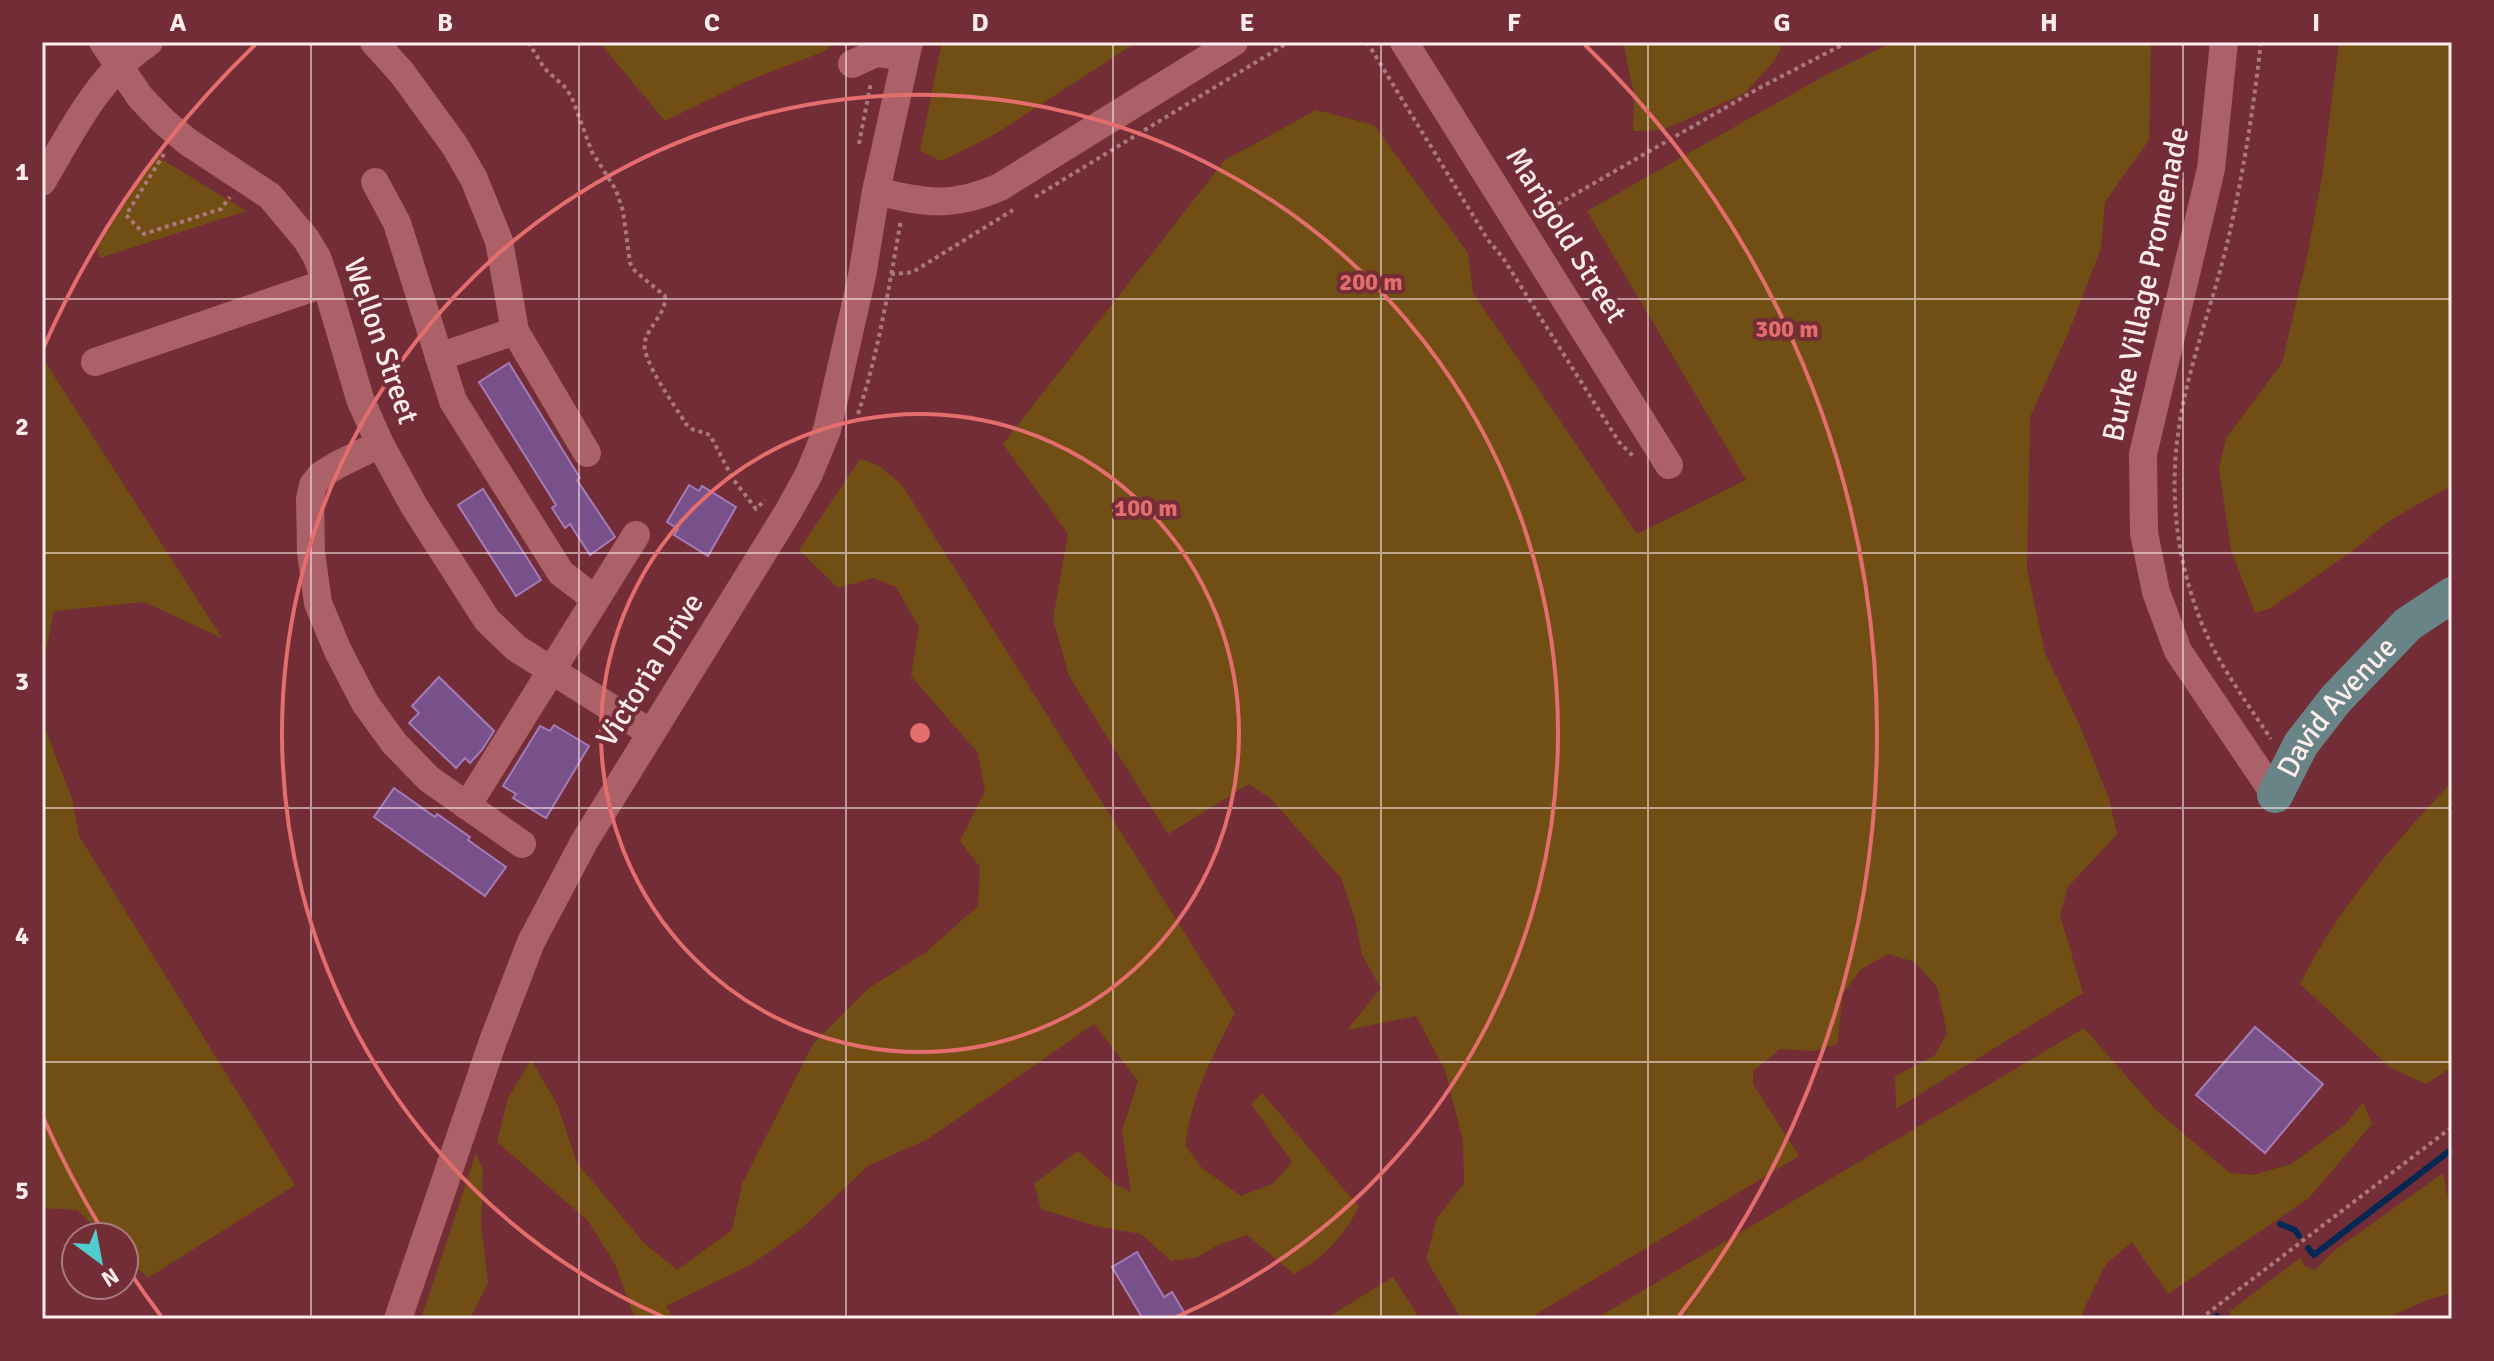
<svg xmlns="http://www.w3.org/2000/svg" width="2494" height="1361" font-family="Signika,sans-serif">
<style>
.green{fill:#714e13}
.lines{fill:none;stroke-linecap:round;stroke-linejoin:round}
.stream{stroke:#032853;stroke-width:6}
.building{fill:#79518a;stroke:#a47bb7;stroke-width:2}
.path{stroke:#aa797e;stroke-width:4;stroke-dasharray:4 4;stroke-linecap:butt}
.minor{stroke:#ac6067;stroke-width:28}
.major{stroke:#688486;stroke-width:36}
.grid{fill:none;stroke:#ffedee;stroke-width:2;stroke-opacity:0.55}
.ring{fill:none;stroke:#e46d6d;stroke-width:4}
.labels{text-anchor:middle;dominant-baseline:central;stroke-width:8;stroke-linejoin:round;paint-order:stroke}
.street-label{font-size:30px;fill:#ffedee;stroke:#732d36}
.centre{fill:#e46d6d;stroke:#732d36;stroke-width:4}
.ring-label{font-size:24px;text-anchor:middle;font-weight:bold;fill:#e46d6d;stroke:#732d36;stroke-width:8;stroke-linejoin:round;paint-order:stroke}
.neatline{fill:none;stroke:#ffedee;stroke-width:3}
.grid-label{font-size:26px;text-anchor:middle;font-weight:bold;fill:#ffedee}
</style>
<rect width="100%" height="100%" fill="#732d36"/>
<g class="green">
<polygon points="599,42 836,42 825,51 745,82 665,121"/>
<polygon points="942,42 1137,42 992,136 941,161 920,151"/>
<polygon points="1623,42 1783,42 1776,59 1745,93 1663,130 1633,131 1634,94"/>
<polygon points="1893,42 2151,42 2149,140 2105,202 2101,248 2070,329 2030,417 2027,569 2045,653 2079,724 2109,799 2117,834 2068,887 2060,915 2083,993 1896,1109 1895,1076 1935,1055 1947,1033 1937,987 1915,962 1888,954 1860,970 1843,994 1837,1044 1814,1051 1780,1049 1753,1071 1753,1084 1799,1156 1528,1319 1461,1319 1426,1259 1437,1218 1464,1184 1463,1141 1445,1070 1416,1016 1347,1030 1381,988 1362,955 1355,919 1341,878 1271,799 1249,784 1168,834 1069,676 1053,619 1068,534 1003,444 1225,160 1316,110 1374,125 1468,253 1473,293 1637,534 1746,480 1587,211 1824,76"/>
<polygon points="2339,42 2452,42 2452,485 2389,521 2355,549 2271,608 2255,613 2231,550 2219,469 2226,438 2282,363 2307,257 2323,171"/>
<polygon points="155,155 246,211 100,258 97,248"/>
<polygon points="42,357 222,638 144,602 54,611 42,671"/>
<path d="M860,459L878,465L902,485L1235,1013C1212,1056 1192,1096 1185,1145L1202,1168L1241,1196L1274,1183L1292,1162L1251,1104L1262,1093L1359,1207C1341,1239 1326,1256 1294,1274L1247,1235L1216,1246L1198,1257L1171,1261L1141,1234L1100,1227L1041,1209L1034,1184L1078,1151L1115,1184L1131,1192L1122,1131L1138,1081L1094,1024L928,1139L868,1166L800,1230L750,1265L666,1306L674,1319H635L615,1264L588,1221L497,1142L508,1098L531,1060L557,1104L577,1163L643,1242L677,1270L732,1230L742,1184L813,1044L869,988L926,952L978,906L980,867L960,841L985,791L978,753L911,676L919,627L896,587L873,578L838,588L799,550Z"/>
<polygon points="42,720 72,799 79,836 295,1185 148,1278 124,1255 124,1237 105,1237 77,1210 42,1208"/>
<path d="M2452,782V1067L2426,1084L2391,1068L2300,984C2338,908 2394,843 2452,782Z"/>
<polygon points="2084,1028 2157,1111 2230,1173 2253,1175 2291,1164 2346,1124 2363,1102 2372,1124 2309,1198 2168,1294 2132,1242 2106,1264 2085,1307 2081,1319 1595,1319"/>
<polygon points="476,1153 483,1170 481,1223 488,1283 470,1319 421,1319"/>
<polygon points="2443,1173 2452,1218 2452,1293 2427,1300 2385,1319 2232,1319 2229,1312 2300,1258 2305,1266 2315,1270 2335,1250"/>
<polygon points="1393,1277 1420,1319 1325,1319"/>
</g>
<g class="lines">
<g class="stream">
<polyline points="2280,1224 2295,1230 2299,1236"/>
<polyline points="2308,1248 2314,1255 2452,1149"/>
<polyline points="2217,1316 2219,1319"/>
</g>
</g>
<g class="building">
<polygon points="509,363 580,478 577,480 615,537 590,555 570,524 565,528 552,508 556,505 479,382"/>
<polygon points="689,485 699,491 702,486 736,507 708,556 674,535 678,529 667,522"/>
<polygon points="483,489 541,580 516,596 458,505"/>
<polygon points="439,677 494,731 482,750 470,763 465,758 456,768 409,723 419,713 412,706"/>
<polygon points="554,725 589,746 546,818 513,798 516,794 503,786 540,726 550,731"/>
<polygon points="394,788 435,817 437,814 470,837 468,840 506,867 485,896 374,817"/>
<polygon points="2255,1027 2323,1084 2265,1153 2196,1095"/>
<polygon points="1137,1252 1164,1297 1172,1292 1188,1319 1143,1319 1112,1267"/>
</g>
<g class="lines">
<g class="path">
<path d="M528,42L545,69L566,88L572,98L592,152L616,190L623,211L630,263L635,271L665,296C666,314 650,324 645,341C640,359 676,407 686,424L692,429L710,435L733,479L756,509L765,500"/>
<polyline points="1367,42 1488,240 1503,258 1619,442 1634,457"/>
<path d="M2261,42C2253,112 2242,183 2225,252C2210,312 2186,372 2178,434C2170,492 2176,552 2196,608C2212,656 2243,697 2271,739"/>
<polyline points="859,144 871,82"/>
<polyline points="164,154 126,215 144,234 221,209 230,197"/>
<polyline points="1035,197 1289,42"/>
<polyline points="1544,212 1761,87 1848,42"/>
<polyline points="891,274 908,273 916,270 1013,210"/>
<path d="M858,414C879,351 889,286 901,220"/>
<polyline points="2200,1319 2452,1127"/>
</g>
<g class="minor">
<polyline points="103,42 140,97 163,121 188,142 270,196 306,239 317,257 326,283 360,399 380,444 414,506 487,620 516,648 651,733"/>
<polyline points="374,42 402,73 455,146 474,179 499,241 515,331 587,453"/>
<polyline points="1404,42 1669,465"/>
<polyline points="2224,42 2211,169 2143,454 2144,533 2156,592 2178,651 2275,795"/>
<polyline points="852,64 876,53 905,57"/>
<path d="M42,182C72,131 98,76 149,42"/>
<polyline points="375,182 397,223 453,401 561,573 595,599"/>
<path d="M876,191C925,203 952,208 1000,187L1234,42"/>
<polyline points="439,357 515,331"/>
<polyline points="95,362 326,283"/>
<polyline points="380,444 337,465 321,475 313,485 310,499 311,552 318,603 338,651 365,703 394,743 429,779 522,844"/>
<polyline points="467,806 636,535"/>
<polyline points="398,1319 493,1041 531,942 584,842 788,512 809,474 827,430 862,276 876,191 909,42"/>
</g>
<path class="major" id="s1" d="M2275,795L2301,744L2336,699L2408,624L2452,595"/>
</g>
<path class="grid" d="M311,42V1319M579,42V1319M846,42V1319M1113,42V1319M1381,42V1319M1648,42V1319M1915,42V1319M2183,42V1319M42,299H2452M42,553H2452M42,808H2452M42,1062H2452"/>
<g class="ring">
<circle cx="920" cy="733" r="319"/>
<path d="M666 1318A638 638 0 1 1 1174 1318"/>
<path d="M161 1316A957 957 0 0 1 127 1268M104 1233A957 957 0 0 1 42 1115M42 351A957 957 0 0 1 255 45M1585 45A957 957 0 0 1 1679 1316"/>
</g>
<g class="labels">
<g class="street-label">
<text transform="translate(1566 235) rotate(58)">Marigold Street</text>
<text transform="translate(2146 284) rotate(-78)">Burke Village Promenade</text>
<text transform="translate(381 341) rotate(71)">Wellon Street</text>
<text transform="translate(650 670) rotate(-58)">Victoria Drive</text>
<text stroke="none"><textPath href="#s1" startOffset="108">David Avenue</textPath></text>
</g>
</g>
<circle cx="920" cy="733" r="12" class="centre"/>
<g class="ring-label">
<text x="1371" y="290">200 m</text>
<text x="1787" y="337">300 m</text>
<text x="1146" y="516">100 m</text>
</g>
<rect width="2494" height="1361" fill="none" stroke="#732d36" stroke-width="88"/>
<g transform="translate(100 1261) rotate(148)"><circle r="38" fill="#732d36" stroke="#ab7a80" stroke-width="2"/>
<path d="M0-6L14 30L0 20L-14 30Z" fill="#52cdcd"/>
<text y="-12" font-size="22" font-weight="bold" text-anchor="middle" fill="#ffedee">N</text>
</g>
<rect x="44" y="44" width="2406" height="1273" class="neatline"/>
<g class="grid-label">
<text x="178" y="31">A</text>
<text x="445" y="31">B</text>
<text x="712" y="31">C</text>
<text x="980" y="31">D</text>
<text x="1247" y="31">E</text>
<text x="1514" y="31">F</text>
<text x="1782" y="31">G</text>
<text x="2049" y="31">H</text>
<text x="2316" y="31">I</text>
<text x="22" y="180">1</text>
<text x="22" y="435">2</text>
<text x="22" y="690">3</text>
<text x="22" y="944">4</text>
<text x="22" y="1199">5</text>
</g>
</svg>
